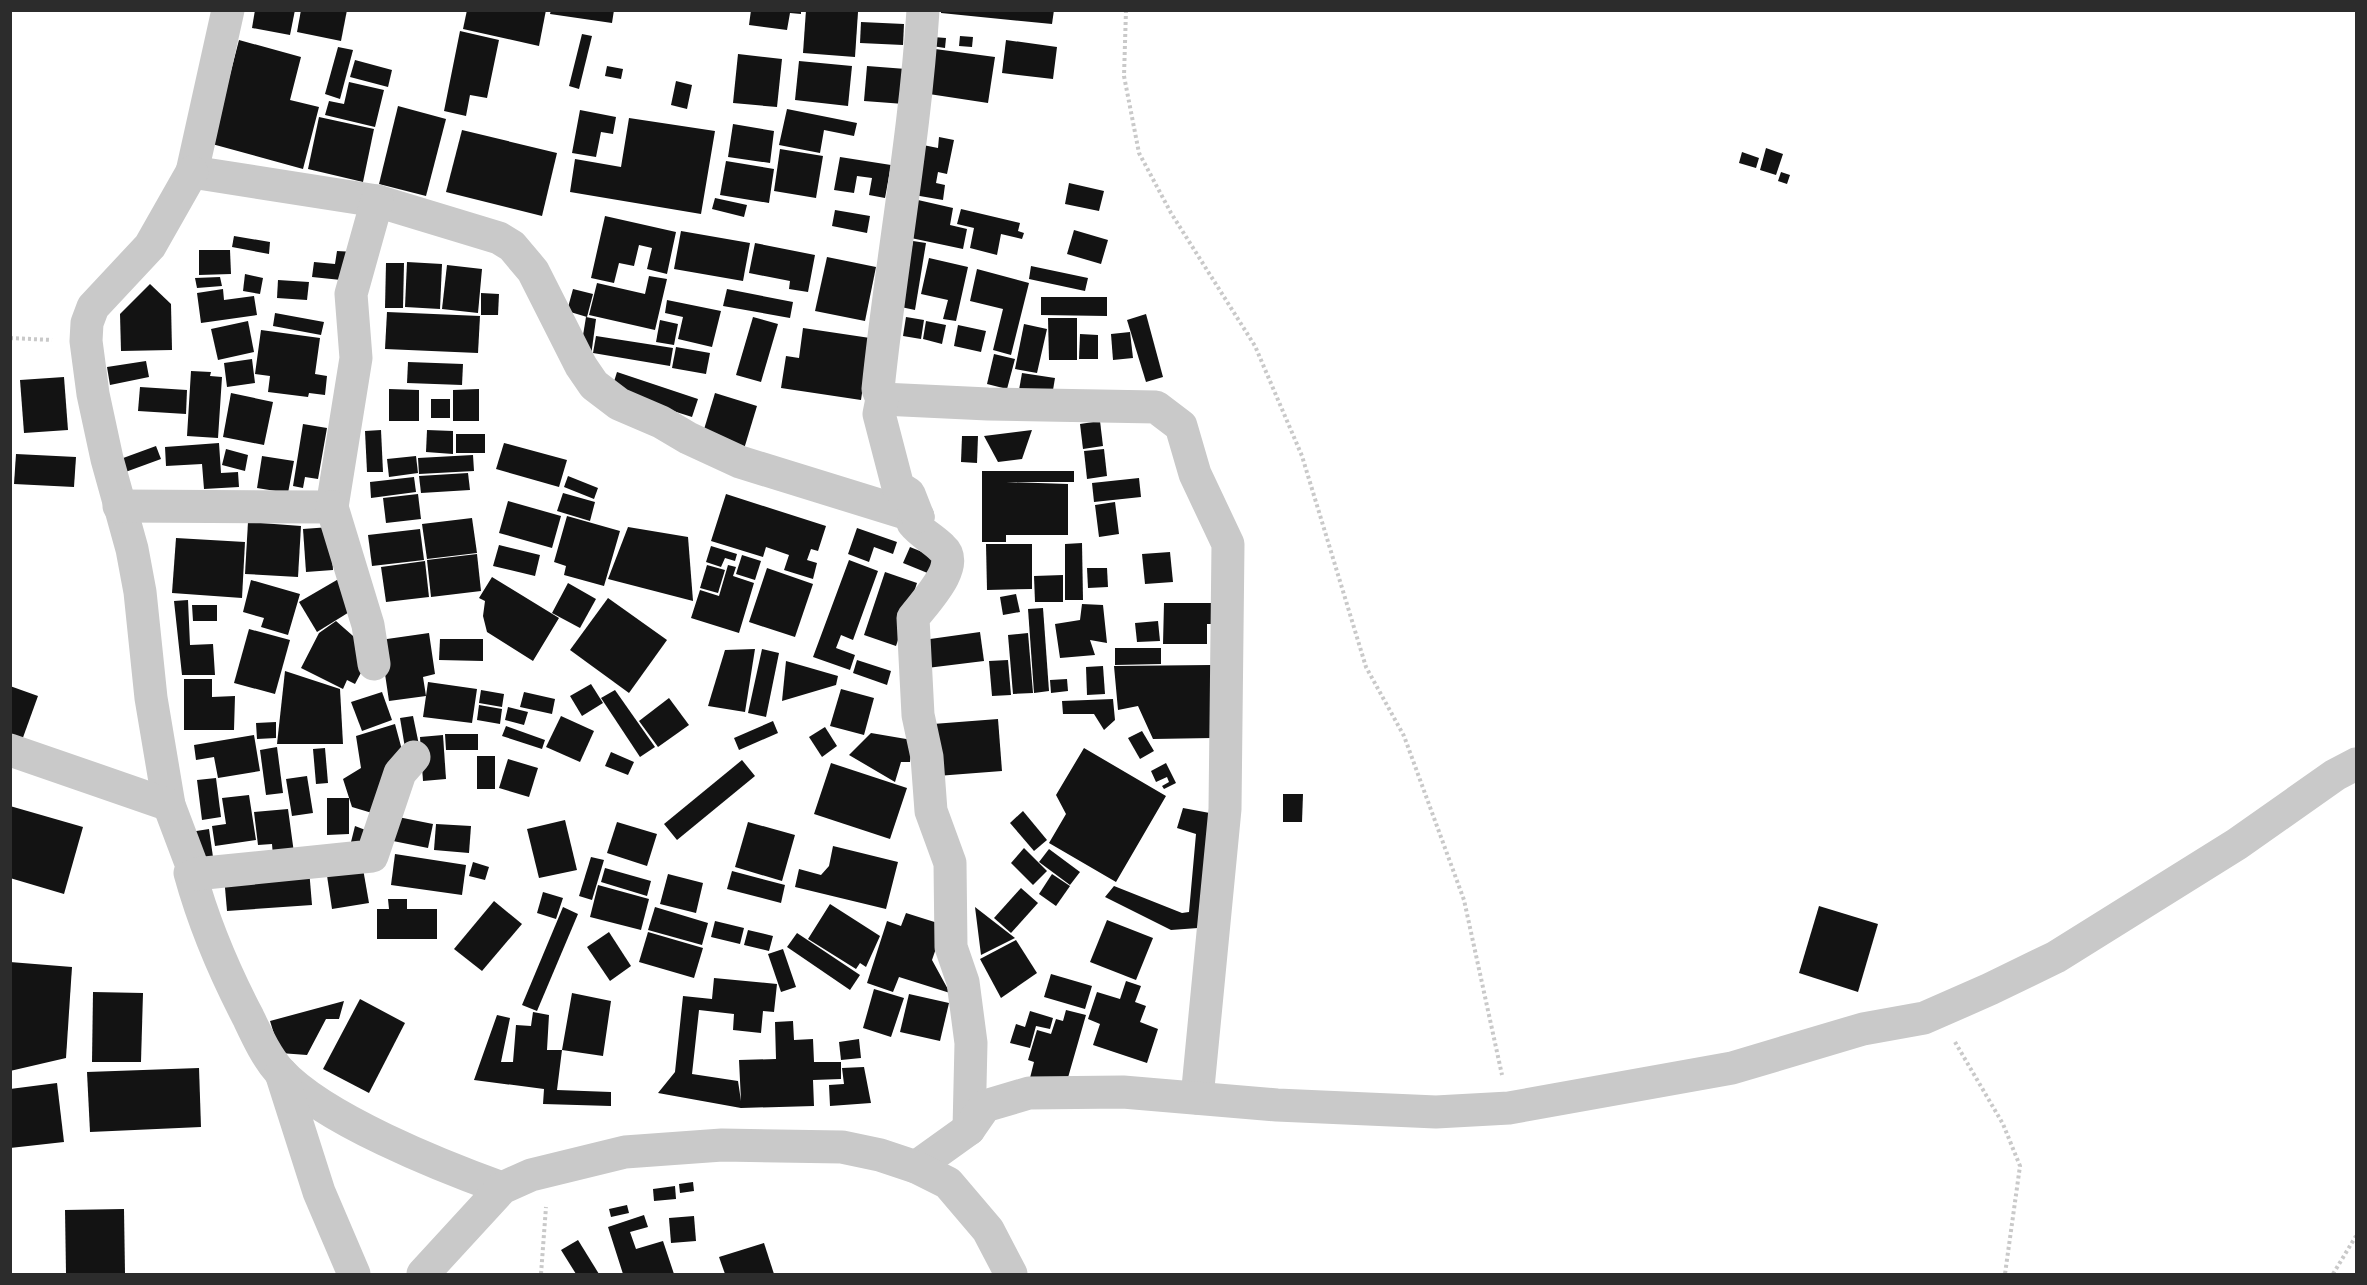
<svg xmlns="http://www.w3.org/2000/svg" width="2367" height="1285" font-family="Karla,sans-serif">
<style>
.building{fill:#131313}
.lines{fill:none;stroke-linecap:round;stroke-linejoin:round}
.path{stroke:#c9c9c9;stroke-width:4;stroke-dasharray:3 3;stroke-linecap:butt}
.minor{stroke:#c9c9c9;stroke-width:33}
</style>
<rect width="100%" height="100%" fill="#fff"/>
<g class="building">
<polygon points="255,10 295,10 290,35 252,28"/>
<polygon points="301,10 347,10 341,41 297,32"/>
<polygon points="467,10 546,10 539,46 463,29"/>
<polygon points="551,10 614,10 612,23 550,14"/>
<polygon points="751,10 801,10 801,14 790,13 787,30 749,25"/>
<polygon points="806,10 858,12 855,57 803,53"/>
<polygon points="941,10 1054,10 1052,24 941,13"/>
<polygon points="861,22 904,24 903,45 860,43"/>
<polygon points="460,31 499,40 487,98 470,95 466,116 444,111"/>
<polygon points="582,34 592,36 579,89 569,86"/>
<polygon points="960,36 973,37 972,47 959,46"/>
<polygon points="933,37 946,38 945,48 932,46"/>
<polygon points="239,40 301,57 290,100 319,107 303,169 212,144"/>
<polygon points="1006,40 1057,47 1053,79 1002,73"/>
<polygon points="338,47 353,50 340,99 325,94"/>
<polygon points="935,49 995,57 988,103 929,94"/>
<polygon points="738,54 782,59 777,107 733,103"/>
<polygon points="355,60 392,70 388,87 350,77"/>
<polygon points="799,61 852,66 848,106 795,100"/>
<polygon points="607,66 623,69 621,79 605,76"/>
<polygon points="867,66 906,69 904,104 864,101"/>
<polygon points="676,81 692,85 687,109 671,105"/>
<polygon points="349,82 384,90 375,127 325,115 329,101 344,104"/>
<polygon points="398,106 446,119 426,196 379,184"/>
<polygon points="787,109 857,123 854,136 824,130 820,153 779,145"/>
<polygon points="580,110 616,117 613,134 601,132 596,157 572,153"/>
<polygon points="319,117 374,129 363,182 308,169"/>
<polygon points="629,118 715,131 701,214 570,192 575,159 621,167"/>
<polygon points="733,124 774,131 770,163 728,157"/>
<polygon points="462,130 557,153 542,216 446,192"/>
<polygon points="939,137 954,140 947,174 938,172 936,183 945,185 943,200 914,195 923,145 938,148"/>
<polygon points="1766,148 1783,154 1776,175 1760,170"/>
<polygon points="780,149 823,156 816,198 774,191"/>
<polygon points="1742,152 1759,158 1756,168 1739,163"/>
<polygon points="840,157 891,165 885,198 869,195 872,178 857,176 854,193 834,190"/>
<polygon points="726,161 774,169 769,203 720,195"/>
<polygon points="1781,172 1790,175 1787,184 1778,181"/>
<polygon points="1069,183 1104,191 1099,211 1065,204"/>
<polygon points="715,198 747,205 744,217 712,209"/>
<polygon points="918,200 953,208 950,225 967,229 963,249 911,238"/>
<polygon points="961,209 1020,223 1018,231 1024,233 1022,239 1001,234 997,255 970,248 974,228 957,224"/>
<polygon points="835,210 870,216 867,233 832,226"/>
<polygon points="605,216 676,232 667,274 647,269 652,248 639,245 634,266 619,263 614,283 591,278"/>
<polygon points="1074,230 1108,240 1101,264 1067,254"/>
<polygon points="681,231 750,243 743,281 674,269"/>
<polygon points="234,236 270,242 269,254 232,247"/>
<polygon points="913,241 926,243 915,310 901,307"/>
<polygon points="755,243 815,255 808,292 789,289 790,281 749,273"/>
<polygon points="199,250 230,250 231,274 199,275"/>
<polygon points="337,251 355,252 351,281 312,277 314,262 335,264"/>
<polygon points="827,257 876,267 865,321 815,311"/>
<polygon points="929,258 968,267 956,321 943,319 948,300 921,294"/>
<polygon points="407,262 442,264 440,309 405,307"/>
<polygon points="386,263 404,263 403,308 385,308"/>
<polygon points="447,265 482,269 478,313 442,309"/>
<polygon points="1031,266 1088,278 1085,291 1029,279"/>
<polygon points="977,269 1029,283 1011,355 993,350 1003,309 970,301"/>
<polygon points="245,274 263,278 260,294 243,291"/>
<polygon points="649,276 667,279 655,330 589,315 597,283 645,294"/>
<polygon points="220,277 222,286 197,288 195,278"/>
<polygon points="278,280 309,282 307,300 277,298"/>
<polygon points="150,284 171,304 172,350 121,351 120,314"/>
<polygon points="223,289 224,300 254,296 257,315 201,323 197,293"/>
<polygon points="573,289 593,294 587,317 567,311"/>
<polygon points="727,289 793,302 790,318 723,306"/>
<polygon points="481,293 499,294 498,315 481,315"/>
<polygon points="1041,297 1107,297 1107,316 1041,315"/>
<polygon points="667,300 721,311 712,347 678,339 683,317 665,313"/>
<polygon points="387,312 480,316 478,353 385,349"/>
<polygon points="275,313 324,322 321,335 273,326"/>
<polygon points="1146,314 1163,377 1146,382 1127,320"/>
<polygon points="586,317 596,319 591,356 580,354"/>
<polygon points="753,317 778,324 761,382 736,375"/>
<polygon points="906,317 924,320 921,339 903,336"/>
<polygon points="1048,318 1077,318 1077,360 1049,360"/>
<polygon points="660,320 678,324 674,345 656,342"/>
<polygon points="248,321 254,352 218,360 211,329"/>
<polygon points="926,321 946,325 942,344 923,339"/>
<polygon points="1024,324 1047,329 1037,373 1015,369"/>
<polygon points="958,325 986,331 981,352 954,346"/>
<polygon points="803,328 870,338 861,400 781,388 786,356 799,358"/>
<polygon points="261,330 320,338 315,374 327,376 325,395 309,393 308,397 268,392 270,376 255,374"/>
<polygon points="1130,332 1133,358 1113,360 1111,334"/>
<polygon points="1080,334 1098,335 1098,359 1079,359"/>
<polygon points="596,336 673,348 670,366 593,353"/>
<polygon points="676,347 710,353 706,374 672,368"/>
<polygon points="994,354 1015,359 1007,389 987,384"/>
<polygon points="252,359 255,383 227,387 224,363"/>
<polygon points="146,361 149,377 110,385 107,367"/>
<polygon points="408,362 463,364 462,385 407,383"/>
<polygon points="191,371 211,372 210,376 222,377 218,438 187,436"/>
<polygon points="617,372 698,399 692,417 611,391"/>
<polygon points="1022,373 1055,378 1052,396 1019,390"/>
<polygon points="64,377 68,430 24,433 20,380"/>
<polygon points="140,387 187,390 186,414 138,411"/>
<polygon points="389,389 419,390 419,421 389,421"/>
<polygon points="479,389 479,421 453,421 453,390"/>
<polygon points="231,393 273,402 264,445 223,437"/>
<polygon points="715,393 757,406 744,449 702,436"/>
<rect x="431" y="399" width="19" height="19"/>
<polygon points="1100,421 1103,446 1083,449 1080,424"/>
<polygon points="303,424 327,428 318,479 305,477 303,488 293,486"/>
<polygon points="381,430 383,472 367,472 365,431"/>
<polygon points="427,430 453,431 453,454 426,452"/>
<polygon points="1032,430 1022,459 998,462 984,436"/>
<rect x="456" y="434" width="29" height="19"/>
<polygon points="962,436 978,436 977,463 961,462"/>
<polygon points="219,443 221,473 238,472 239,487 204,489 202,464 166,466 165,447"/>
<polygon points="504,443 567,460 559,487 496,469"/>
<polygon points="156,446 161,459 120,474 115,461"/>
<polygon points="226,449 248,455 245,471 222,465"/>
<polygon points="1104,449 1107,476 1087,479 1084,451"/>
<polygon points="16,454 76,457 74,487 14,484"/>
<polygon points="473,455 474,471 419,474 418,458"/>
<polygon points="262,456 294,461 288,493 257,488"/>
<polygon points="416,456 418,473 389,477 387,459"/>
<polygon points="982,471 1074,471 1074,482 1006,482 1068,484 1068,535 1006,535 1006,542 982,542"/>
<polygon points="468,473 470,490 421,493 419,476"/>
<polygon points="568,476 598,488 594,499 564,487"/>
<polygon points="414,477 416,492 371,498 370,482"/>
<polygon points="1139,478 1141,497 1094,502 1092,483"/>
<polygon points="563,493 595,502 590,521 557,511"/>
<polygon points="418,494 421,519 386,523 383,498"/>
<polygon points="726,494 826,526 818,551 811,549 807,560 817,563 813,579 784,570 789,555 766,547 763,557 711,541"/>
<polygon points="508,501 561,516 552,548 499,533"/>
<polygon points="1115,502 1119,534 1099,537 1095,505"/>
<polygon points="567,516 620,531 604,586 564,575 566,566 554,562"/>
<polygon points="472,518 477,553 427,559 422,524"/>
<polygon points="248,522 301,526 298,577 245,574"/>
<polygon points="330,527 333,570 306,572 303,529"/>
<polygon points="628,527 688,537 693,601 608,579"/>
<polygon points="857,528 897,542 893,554 874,547 869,562 848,554"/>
<polygon points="420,529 424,560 372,566 368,535"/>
<polygon points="176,538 245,542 242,598 172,593"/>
<polygon points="1082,543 1083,600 1065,600 1065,544"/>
<polygon points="986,544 1032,544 1032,589 987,590"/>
<polygon points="499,545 540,555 535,576 493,566"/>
<polygon points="711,546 737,554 735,561 725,558 721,567 706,562"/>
<polygon points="910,547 937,558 930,574 903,563"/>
<polygon points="1170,552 1173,582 1145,584 1142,554"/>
<polygon points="477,554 481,591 431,597 427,560"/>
<polygon points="742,555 761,561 755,580 736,574"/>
<polygon points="849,560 878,571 853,640 841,635 836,648 855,655 850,670 813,657"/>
<polygon points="425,561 429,597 386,602 381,567"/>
<polygon points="707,565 725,570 718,593 700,588"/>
<polygon points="728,565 736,567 733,576 754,583 739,633 691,618 700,590 719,596"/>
<polygon points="767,568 813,584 795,637 749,622"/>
<polygon points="1087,568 1107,568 1108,587 1088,588"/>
<polygon points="885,572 917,583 896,646 864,635"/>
<polygon points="1063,575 1063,602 1035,602 1034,576"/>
<polygon points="342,577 359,606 317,632 299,602"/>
<polygon points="492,577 559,618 533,661 487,632 483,616 485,601 479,598"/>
<polygon points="251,580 300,594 288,635 261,627 264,618 243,612"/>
<polygon points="568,583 596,599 580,628 552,613"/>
<polygon points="1016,594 1020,612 1003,615 1000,597"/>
<polygon points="608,598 667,640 629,693 570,650"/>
<polygon points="188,600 190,645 213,644 215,675 182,675 174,601"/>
<polygon points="1164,603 1213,603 1213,624 1207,624 1207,644 1163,644"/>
<polygon points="1082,604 1103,605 1107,643 1090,640 1095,655 1060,658 1055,624 1080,620"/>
<polygon points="192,605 217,605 217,621 193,621"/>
<polygon points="1043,608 1049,691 1034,693 1028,609"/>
<polygon points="336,621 369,650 364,667 355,684 347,680 343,689 301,668 319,633"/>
<polygon points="1158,621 1160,641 1137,642 1135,623"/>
<polygon points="249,629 290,640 275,694 234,683"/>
<polygon points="980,632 984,661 927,668 923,640"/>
<polygon points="429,633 435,674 423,677 426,696 428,682 477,689 472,723 423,717 426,696 389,701 380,640"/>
<polygon points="1028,633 1033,693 1013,694 1008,635"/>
<polygon points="440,639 483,639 483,661 439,660"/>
<polygon points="1115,648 1161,648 1161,664 1115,665"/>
<polygon points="755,649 745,712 708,706 725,650"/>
<polygon points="762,649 779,653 766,717 748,713"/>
<polygon points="857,660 891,671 887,685 853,673"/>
<polygon points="1008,660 1011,695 992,696 989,661"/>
<polygon points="786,661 838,676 836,685 782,701"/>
<polygon points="1211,665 1212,738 1153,739 1138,706 1118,710 1114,666"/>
<polygon points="1103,666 1105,694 1087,695 1086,667"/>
<polygon points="285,671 340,689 343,744 277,744"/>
<polygon points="184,679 212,679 212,697 235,696 234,730 184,730"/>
<polygon points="1067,679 1068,691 1051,693 1050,680"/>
<polygon points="591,684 603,703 582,716 570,696"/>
<polygon points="10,686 38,696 21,743 10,739"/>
<polygon points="841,689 874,698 864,735 830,726"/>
<polygon points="481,690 504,694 502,707 479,703"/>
<polygon points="615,690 655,747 640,757 601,698"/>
<polygon points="382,692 392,720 362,731 351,702"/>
<polygon points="524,692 555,699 552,714 520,707"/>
<polygon points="669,698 689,725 658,747 639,721"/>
<polygon points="1113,699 1115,720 1104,730 1094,714 1063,714 1062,701"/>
<polygon points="479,705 502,709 500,724 477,720"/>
<polygon points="508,707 528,712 524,725 505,720"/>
<polygon points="413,716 419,745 405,748 400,718"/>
<polygon points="561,716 594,731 580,762 546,747"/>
<polygon points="998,719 1002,771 937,776 933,724"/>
<polygon points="773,721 778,733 739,750 734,738"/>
<polygon points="276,722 276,738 257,739 256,723"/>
<polygon points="395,724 402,750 372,813 352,807 343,779 361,768 356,736"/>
<polygon points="506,726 545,740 542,749 502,736"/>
<polygon points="825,727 837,746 822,757 809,737"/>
<polygon points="1142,731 1154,751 1140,759 1128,738"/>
<polygon points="871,733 912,740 910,762 901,762 895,782 849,755"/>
<polygon points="445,734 478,734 478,750 446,750"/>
<polygon points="254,735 260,771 218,778 214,757 196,760 194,745"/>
<polygon points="443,735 446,779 423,781 420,737"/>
<polygon points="277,747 283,793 266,795 260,750"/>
<polygon points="325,748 328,783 316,784 313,749"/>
<polygon points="1084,748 1166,796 1116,882 1049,843 1066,814 1056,795"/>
<polygon points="611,752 634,762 628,775 605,766"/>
<rect x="477" y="756" width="18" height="33"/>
<polygon points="508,759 538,768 529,797 499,788"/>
<polygon points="742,760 755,776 677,840 664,824"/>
<polygon points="831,763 907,788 890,839 814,814"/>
<polygon points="1166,763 1176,783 1164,789 1162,786 1169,782 1167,777 1156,782 1151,771"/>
<polygon points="307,776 313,813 292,816 286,779"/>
<polygon points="216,778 221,817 202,820 197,780"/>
<polygon points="1283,794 1303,794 1302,822 1283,822"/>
<polygon points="249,795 256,840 215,846 212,826 226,824 222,798"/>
<polygon points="327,798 349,798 349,834 327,835"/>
<polygon points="10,806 83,827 64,894 10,878"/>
<polygon points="1183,808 1215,814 1198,928 1171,930 1105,897 1114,886 1182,913 1189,912 1196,834 1177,828"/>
<polygon points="288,809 294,853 273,856 272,844 258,845 254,812"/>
<polygon points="1023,811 1047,840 1034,851 1010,823"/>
<polygon points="388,815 433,824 428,848 383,839"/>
<polygon points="565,820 577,870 539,878 527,829"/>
<polygon points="617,822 657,834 647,866 607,853"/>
<polygon points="748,822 795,835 782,881 735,867"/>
<polygon points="436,824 471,826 469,853 434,850"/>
<polygon points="355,826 368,831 364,845 351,842"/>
<polygon points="209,829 213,857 194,859 190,832"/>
<polygon points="833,846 898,862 886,909 795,887 799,869 821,875 829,866"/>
<polygon points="1024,848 1047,871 1033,885 1011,863"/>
<polygon points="1049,849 1080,872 1070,885 1039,862"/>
<polygon points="395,854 466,865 462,895 391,885"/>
<polygon points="591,857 604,860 592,900 579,896"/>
<polygon points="473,862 489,867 485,880 469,876"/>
<polygon points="362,863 369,903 332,909 326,869"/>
<polygon points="605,868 651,881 647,896 601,882"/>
<polygon points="309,869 312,905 227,911 224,876"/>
<polygon points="732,871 785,885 781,903 727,889"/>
<polygon points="668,874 703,883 696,913 660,904"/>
<polygon points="1052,874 1070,886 1056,906 1039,894"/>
<polygon points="598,885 649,899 641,930 590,917"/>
<polygon points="1021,888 1038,903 1011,933 994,918"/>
<polygon points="543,892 563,898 556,919 537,913"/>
<polygon points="388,899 407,899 407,909 437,909 437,939 377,939 377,909 389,909"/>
<polygon points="494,901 522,924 482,971 454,949"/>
<polygon points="830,904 880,936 866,967 860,963 856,969 808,939"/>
<polygon points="1819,906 1878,924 1858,992 1799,973"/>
<polygon points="563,907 578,914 537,1011 522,1005"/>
<polygon points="655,907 708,923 702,945 648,930"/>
<polygon points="975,907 1015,938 981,955"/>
<polygon points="906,913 944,925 932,960 950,993 899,977 893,992 867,983 887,921 901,926"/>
<polygon points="1107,920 1153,938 1136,980 1090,962"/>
<polygon points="715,921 744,928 740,944 711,937"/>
<polygon points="748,930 773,936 769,951 744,945"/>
<polygon points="609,932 631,966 610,981 587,947"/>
<polygon points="648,932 703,948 694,978 639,962"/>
<polygon points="797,933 860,975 850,990 787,947"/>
<polygon points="1016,940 1037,973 1001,998 980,959"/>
<polygon points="783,949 796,987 781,992 768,954"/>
<polygon points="10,962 72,967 66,1058 10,1071"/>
<polygon points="1051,974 1092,986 1085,1009 1044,997"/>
<polygon points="714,978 777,984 774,1012 763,1011 761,1033 733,1030 734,1014 699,1010 692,1074 738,1081 741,1101 739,1060 776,1059 775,1022 793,1021 794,1040 813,1039 814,1062 841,1062 841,1079 813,1080 814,1106 741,1108 658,1093 675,1072 683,996 712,999"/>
<polygon points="1126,981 1141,986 1135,1002 1146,1006 1140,1022 1158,1029 1147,1063 1093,1045 1100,1024 1088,1019 1097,992 1120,999"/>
<polygon points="874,989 904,998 891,1037 863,1028"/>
<polygon points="93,992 143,993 141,1062 92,1062"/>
<polygon points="572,993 611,1001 603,1056 562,1050 557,1090 611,1092 611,1106 543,1104 544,1089 474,1080 497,1015 510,1018 501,1062 513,1062 516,1025 531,1026 533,1012 549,1015 547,1050 562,1050"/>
<polygon points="909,994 949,1003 940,1041 900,1032"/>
<polygon points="360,999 405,1023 369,1093 323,1069"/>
<polygon points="344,1001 339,1019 326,1019 307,1055 280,1053 270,1021"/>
<polygon points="1066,1010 1086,1015 1065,1088 1030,1078 1034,1062 1028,1060 1037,1030 1051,1034 1056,1019 1063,1021"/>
<polygon points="1030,1011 1053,1018 1050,1029 1036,1026 1030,1048 1010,1043 1016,1024 1025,1027"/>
<polygon points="859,1039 861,1058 841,1060 839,1042"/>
<polygon points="864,1067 871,1103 830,1106 829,1085 844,1084 842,1068"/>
<polygon points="199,1068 201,1127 90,1132 87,1072"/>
<polygon points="57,1083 64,1142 10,1148 10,1089"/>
<polygon points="693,1182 694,1191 680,1193 679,1184"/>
<polygon points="675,1186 676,1199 654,1201 653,1189"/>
<polygon points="627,1205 629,1213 611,1217 609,1209"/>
<polygon points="124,1209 125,1274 66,1274 65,1210"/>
<polygon points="644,1215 648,1227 630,1232 636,1249 663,1241 674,1274 623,1274 608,1227"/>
<polygon points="694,1216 696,1241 671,1243 669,1218"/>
<polygon points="578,1240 599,1274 576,1274 561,1250"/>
<polygon points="764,1243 774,1274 725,1274 719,1257"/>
</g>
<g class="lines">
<g class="path">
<polyline points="1126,10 1124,76 1139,153 1171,213 1255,346 1302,456 1366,667 1404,736 1464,900 1502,1075"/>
<polyline points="10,338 52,340"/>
<polyline points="1955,1042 2003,1124 2020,1166 2005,1274"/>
<polyline points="541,1274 546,1207"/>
<polyline points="2333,1274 2356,1236"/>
</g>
<g class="minor">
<polyline points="228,10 192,172 377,201 499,238 512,246 533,271 581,366 594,385 619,404 661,422 688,438 740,462 918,517"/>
<path d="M192,172L150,246L93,307L87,323L86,341L93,394L107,459L132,549L140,592L151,698L169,805L195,874L190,873C204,924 224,971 248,1017C257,1036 266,1056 280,1072C323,1119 441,1166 502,1188"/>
<polyline points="882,399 988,404 1156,407 1181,426 1195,474 1228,544 1225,809 1197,1098"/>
<polyline points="119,506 332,507 356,358 351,294 377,201"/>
<polyline points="332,507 368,625 374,664"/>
<path d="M918,517L913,523C921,533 933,539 942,548C962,565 924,603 913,618L918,715L927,757L931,811L950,863L951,947L963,982L971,1043L969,1129"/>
<path d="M918,517L909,494L898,487L879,414L882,399L878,389C891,262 915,137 923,10"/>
<polyline points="10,750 169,805"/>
<polyline points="195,874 372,856 400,773 414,757"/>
<polyline points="281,1073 319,1192 354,1274"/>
<polyline points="916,1167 969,1129 985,1106 1029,1093 1123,1092 1277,1105 1436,1112 1509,1108 1732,1068 1863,1029 1924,1018 1990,989 2056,957 2237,844 2335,775 2356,764"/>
<polyline points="423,1274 502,1188 531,1175 625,1152 722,1145 842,1147 880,1155 916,1167 948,1183 988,1230 1011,1274"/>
</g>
</g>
<rect width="2367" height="1285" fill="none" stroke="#2c2c2c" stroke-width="24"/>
</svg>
